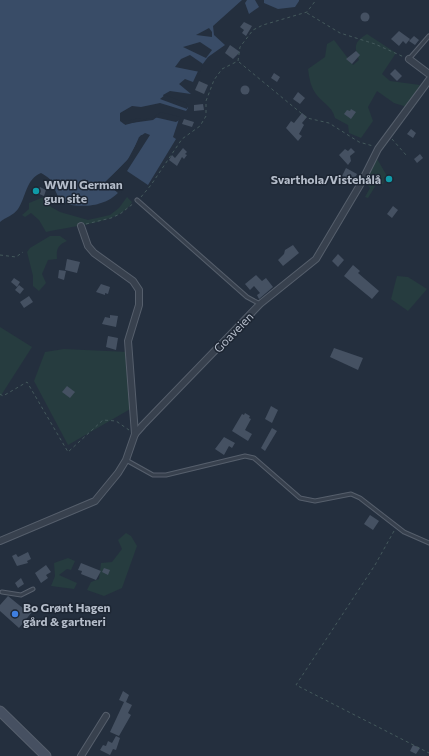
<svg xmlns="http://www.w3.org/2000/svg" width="429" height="756" font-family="Commissioner,sans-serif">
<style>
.green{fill:#263c3f}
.water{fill:#394c67}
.pier{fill:#242f3e}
.building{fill:#455162}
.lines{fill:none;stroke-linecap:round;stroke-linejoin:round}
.lane-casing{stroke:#565f6c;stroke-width:5}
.street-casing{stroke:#565f6c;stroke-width:8}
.secondary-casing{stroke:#565f6c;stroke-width:11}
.path{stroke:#44595c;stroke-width:1;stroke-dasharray:3 3;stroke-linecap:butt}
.lane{stroke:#38414e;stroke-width:3}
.street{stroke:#38414e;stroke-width:6}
.secondary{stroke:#465061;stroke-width:9}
.culture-dot{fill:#0f9aa8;stroke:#1d2633;stroke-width:1.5}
.shop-dot{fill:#3f7fe0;stroke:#1d2633;stroke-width:1.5}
.labels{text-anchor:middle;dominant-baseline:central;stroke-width:3;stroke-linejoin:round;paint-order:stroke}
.poi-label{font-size:12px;font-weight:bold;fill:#b4bcc9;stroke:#1d2633;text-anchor:start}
.street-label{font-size:12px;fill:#b4bcc9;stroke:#1d2633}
</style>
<rect width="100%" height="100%" fill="#242f3e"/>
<g class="green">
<path d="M367,34L396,53L382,74L390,81L420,85L407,107L394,103L377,91L368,107L373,121L361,138L349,133L348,125L335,118C332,105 320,102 314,91C310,84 309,76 308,69L325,57L327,44L334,40L353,65L359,60C354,46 354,42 367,34Z"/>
<polygon points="376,157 387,176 383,184 376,185 368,198 365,197 370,188 364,181"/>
<path d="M46,196L51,207L60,212L88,220L110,215L119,208L127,197L132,202C121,224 68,226 46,232L39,220L31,213L25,217L22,215L29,209V203Z"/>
<path d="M50,236H60L67,241C58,245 56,249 57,259L48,260L42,274L46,283L39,291L33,286V276L27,252L30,248Z"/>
<polygon points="397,276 408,277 427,289 408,311 391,299"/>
<polygon points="0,327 32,347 0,397"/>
<polygon points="64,349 128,352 132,408 68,445 34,381 45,352"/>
<polygon points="126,533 131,536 137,546 122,588 104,596 87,590 91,582 99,579 101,563 112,562 122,549 118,540"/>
<polygon points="68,558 75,561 71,570 67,569 59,575 77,583 74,589 51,586 55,576 54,563"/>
</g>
<g class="water">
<path d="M0,0H242L213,26L214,35L225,45L208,57L199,69L193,82L185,79L179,84L191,94L170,91L163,95L164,97L185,104L188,108L186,111L160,103L141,107L132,106L120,113V121L124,124L153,120L161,114L179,119L173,137L176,139L148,185L127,171L150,135L145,133L139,137L131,156L109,179L119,192C114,197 108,201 101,203C91,207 65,208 59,198C52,186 56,181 41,173C26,179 26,197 18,209C13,216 6,217 0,222Z"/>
<polygon points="247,0 255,0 259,7 249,14 245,3"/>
<polygon points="264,0 299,0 299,1 295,7 278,9 264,3"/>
</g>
<g class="pier">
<polygon points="209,28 212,32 212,37 196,35"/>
<polygon points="200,42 212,50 206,58 183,47"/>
<polygon points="190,55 203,64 200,72 175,67 181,59"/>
<polygon points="165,95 186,103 188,106 187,109 160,99"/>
<polygon points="161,112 180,117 181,119 176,122 154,117"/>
<polygon points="141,118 150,118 125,125 122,120 125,121"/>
<polygon points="141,135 144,136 140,139 132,157 111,179 122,188 121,193 118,193 105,182 127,161"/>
</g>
<g class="building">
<circle cx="365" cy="17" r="4.5"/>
<polygon points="244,22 252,26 246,36 242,33 244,30 240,27"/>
<polygon points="399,31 410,39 406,44 403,41 399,46 391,39"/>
<polygon points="414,36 419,40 415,45 409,41"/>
<polygon points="230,45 240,52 233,59 225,53"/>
<polygon points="356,51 360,55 352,64 346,59"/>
<polygon points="395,69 402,76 397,81 390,74"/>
<polygon points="274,73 280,77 277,82 271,78"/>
<polygon points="199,81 208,85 204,94 195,90"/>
<circle cx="245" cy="90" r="4.5"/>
<polygon points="298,92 305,98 300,104 293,99"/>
<polygon points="203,104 204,110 194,111 194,105"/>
<polygon points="351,109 356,112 351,119 344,114 347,110 350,111"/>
<polygon points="302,113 307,117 302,123 304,125 299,134 302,136 298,141 286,128 291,121 294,123"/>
<polygon points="184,119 194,122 192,127 182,124"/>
<polygon points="411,129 416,133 413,138 407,134"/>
<polygon points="183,148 187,152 185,154 187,155 184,159 182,157 177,166 169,160 172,155 175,158"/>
<polygon points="351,148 355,152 350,156 351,161 348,165 339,155 345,149 348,151"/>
<polygon points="420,154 423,158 417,163 414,159"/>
<polygon points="346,168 357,174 353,182 342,176"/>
<polygon points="40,187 46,190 44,196 37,193"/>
<polygon points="393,206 398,210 392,218 387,214"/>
<polygon points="293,245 299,253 283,266 278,260 284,254 285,250"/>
<polygon points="338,254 344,260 338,267 332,261"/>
<polygon points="67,259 80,262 77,273 65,270"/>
<polygon points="353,265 360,271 358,273 379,291 372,299 344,276"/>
<polygon points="59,270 66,271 64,280 58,278"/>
<polygon points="256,275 262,281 266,278 273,287 259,299 257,295 260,293 254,286 250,290 245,284"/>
<polygon points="14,278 20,282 17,287 11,282"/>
<polygon points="101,284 110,287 108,294 105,293 105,295 96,292"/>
<polygon points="19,285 24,289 20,294 15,290"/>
<polygon points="29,296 33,302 24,308 20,302"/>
<polygon points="110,315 118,316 116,327 102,324 105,317 110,318"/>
<polygon points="108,336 118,338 116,350 106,347"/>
<polygon points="334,348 363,358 358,370 330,357"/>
<polygon points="67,386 75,392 70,398 62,392"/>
<polygon points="271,406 278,410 272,423 265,419"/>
<polygon points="245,413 250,416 249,418 251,419 245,430 252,434 248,441 232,431 242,414 244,415"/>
<polygon points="272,428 277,431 265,451 261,448"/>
<polygon points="224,437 235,443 232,448 229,446 224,455 215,449"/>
<polygon points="370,515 379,521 373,530 364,524"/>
<polygon points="28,552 31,559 27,561 28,563 17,566 12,556 16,554 18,557"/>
<polygon points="81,563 101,571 96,580 81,574 82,571 78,570"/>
<polygon points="46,565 51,572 46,575 48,578 41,583 35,573"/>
<polygon points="104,568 110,570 108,575 102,572"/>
<polygon points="21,578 24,584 18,588 15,583"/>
<polygon points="8,596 24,609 25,607 32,612 19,628 0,611 0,605"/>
<polygon points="123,691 129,695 126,702 132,705 128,713 131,715 119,736 110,732 124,702 119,700"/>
<polygon points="116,736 120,738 116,750 113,749 110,755 100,750 103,745 106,746 108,741 112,743"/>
<polygon points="413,745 420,748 416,754 410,751"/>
</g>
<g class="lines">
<g class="lane-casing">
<g id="lane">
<polyline points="409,59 429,36"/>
<polyline points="137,200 247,297 260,304"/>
<polyline points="126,460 153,475 166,475 245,456 254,458 300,498 315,501 351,494 360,498 404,532 429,543"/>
<polyline points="2,592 21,595 33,589"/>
</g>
</g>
<g class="street-casing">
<g id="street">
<polyline points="409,59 429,74"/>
<polyline points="81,226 88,246 94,253 133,281 139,290 139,305 128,341 135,434"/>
<polyline points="0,541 95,501 118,473 126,460 135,434 143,425 260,304 316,259 360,185 378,149 429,80"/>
<polyline points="81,756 106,716"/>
</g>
</g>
<g class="secondary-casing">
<polyline id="secondary" points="0,711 46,756"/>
</g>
<g class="path">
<polyline points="307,13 340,33 375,44 404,57"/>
<polyline points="239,62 307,118 329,123 359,142 373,146"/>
<polyline points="392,139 406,155"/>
<polyline points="141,197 151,185 182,139 200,126 206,116 206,101 214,80 222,69 238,61 240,47 253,30 263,25 307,12 316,0"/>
<polyline points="86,224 111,218 120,214 134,203"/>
<polyline points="0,255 16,257 23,252"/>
<polyline points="0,394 3,396 27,382 68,452 103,420 116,421 129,430"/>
<polyline points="394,531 375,565 296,685 429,753"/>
</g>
<use href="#lane" class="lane"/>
<use href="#street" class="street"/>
<use href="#secondary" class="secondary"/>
</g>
<g class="culture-dot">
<circle cx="389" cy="179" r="4"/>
<circle cx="36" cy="191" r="4"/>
</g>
<circle class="shop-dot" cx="15" cy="614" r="4"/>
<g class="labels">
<g class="poi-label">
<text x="381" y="179" text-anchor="end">Svarthola/Vistehålå</text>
<text x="44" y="184">WWII German<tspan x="44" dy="14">gun site</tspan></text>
<text x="23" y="607">Bo Grønt Hagen<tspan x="23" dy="14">gård &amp; gartneri</tspan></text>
</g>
<g class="street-label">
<text transform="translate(233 332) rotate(-46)">Goaveien</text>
</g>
</g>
</svg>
